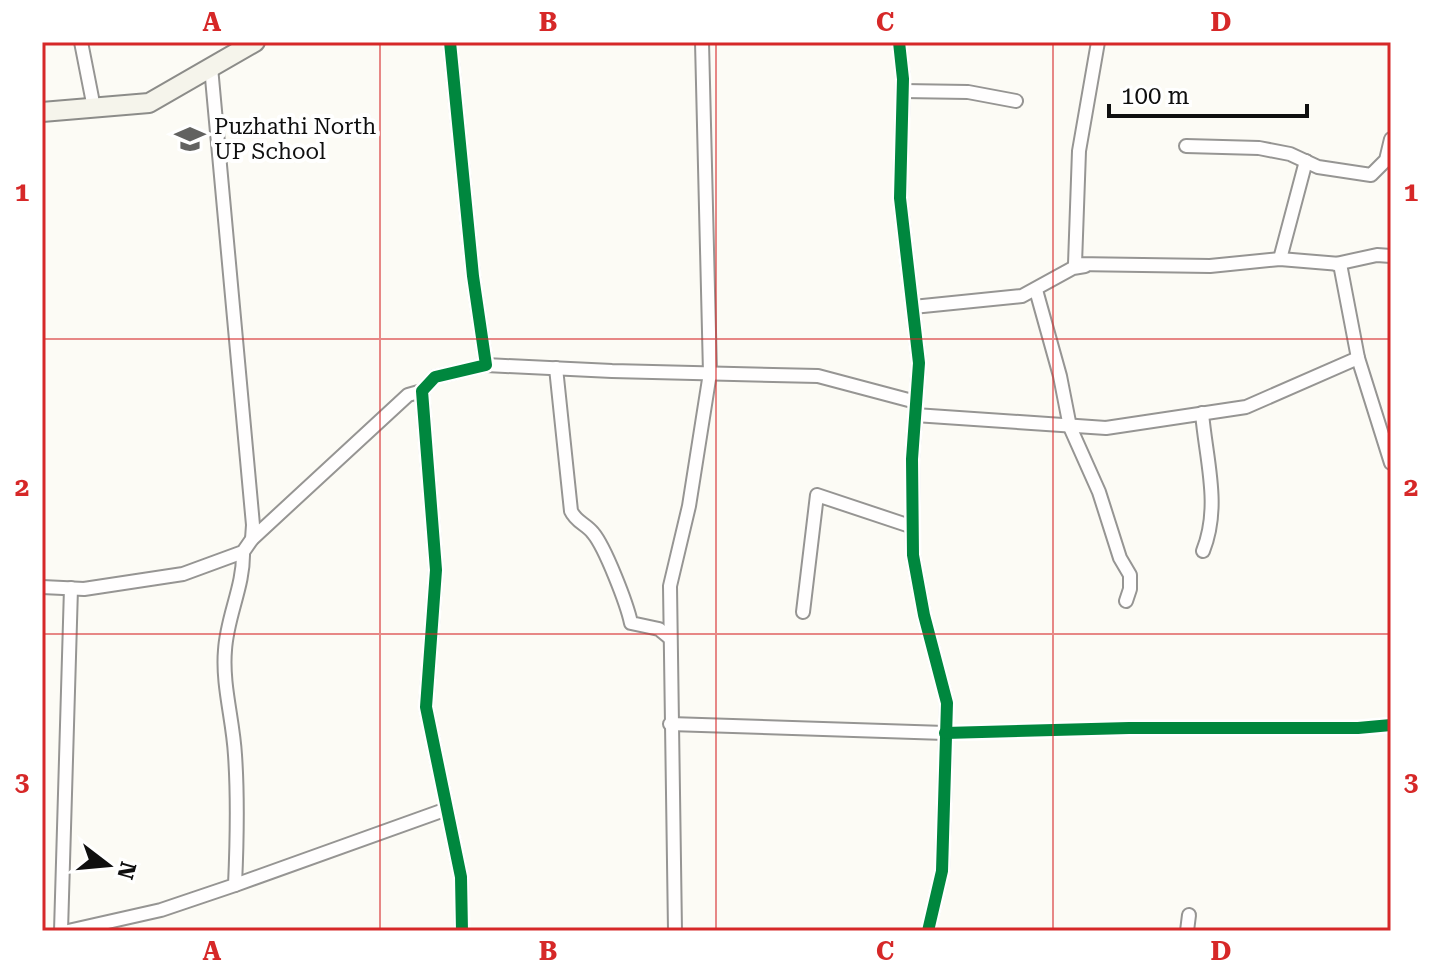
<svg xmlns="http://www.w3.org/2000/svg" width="1433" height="973" font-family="'Roboto Serif',serif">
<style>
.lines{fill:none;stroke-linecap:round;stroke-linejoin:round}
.minor-casing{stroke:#969593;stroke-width:16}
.secondary-casing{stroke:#8c8c89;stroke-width:22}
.minor{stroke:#fffefe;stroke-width:12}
.secondary{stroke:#f5f4eb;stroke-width:18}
.cycleway-casing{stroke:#fff;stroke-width:17}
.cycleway{stroke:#00873e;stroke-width:12}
.grid{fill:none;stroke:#d62828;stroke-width:2;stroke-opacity:0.55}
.labels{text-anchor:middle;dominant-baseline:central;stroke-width:8;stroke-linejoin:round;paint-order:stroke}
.poi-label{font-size:22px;fill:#0f0f0f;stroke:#fff;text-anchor:start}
.neatline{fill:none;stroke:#d62828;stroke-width:3}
.grid-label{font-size:26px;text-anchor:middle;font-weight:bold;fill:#d62828}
</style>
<rect width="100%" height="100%" fill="#fcfbf5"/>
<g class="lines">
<g class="minor-casing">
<g id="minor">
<polyline points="81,42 94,108"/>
<polyline points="450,42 473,276 486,365 435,377 422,391 436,570 426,707 461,877 462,931"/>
<polyline points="899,42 903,79 900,198 919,363 912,459 913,555 924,615 947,703 942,871 928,931"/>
<polyline points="1098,42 1079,151 1075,264 1210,266 1280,259 1340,264 1358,358 1391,463"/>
<polyline points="903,91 968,92 1016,101"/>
<polyline points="1186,146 1259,148 1290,154 1318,167 1371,175 1386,160 1391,139"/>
<polyline points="1280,259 1306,161"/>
<polyline points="1336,264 1377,255 1391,256"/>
<polyline points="1036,290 1060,376 1070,427 1099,492 1120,558 1130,575 1130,589 1126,601"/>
<polyline points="913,307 1022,296 1073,268 1085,266"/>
<polyline points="486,365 612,371 818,376 916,402"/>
<path d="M556,368L571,511C576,522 586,524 593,533C605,547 627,604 631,623L659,629L670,638"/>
<path d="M1202,413C1206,460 1221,506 1203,551"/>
<polyline points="915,415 1106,428 1246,407 1358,358"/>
<polyline points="252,539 408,395 422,391"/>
<polyline points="42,587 84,589 183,574 243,552 252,539 253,525 211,67"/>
<polyline points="803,612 817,495 913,527"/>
<polyline points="670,724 945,733"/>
<polyline points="235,885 447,809"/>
<polyline points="61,931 71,588"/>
<path d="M68,931L161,910L235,885C237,841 238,798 235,755C233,719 222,685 225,650C227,616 244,586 243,552"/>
<polyline points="675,931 670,586 689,506 710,373 702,42"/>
<polyline points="1187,931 1189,915"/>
</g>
</g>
<g class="secondary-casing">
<polyline id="secondary" points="42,112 149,103 255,42"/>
</g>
<use href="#minor" class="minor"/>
<use href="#secondary" class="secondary"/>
<g class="cycleway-casing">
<g id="cycleway">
<polyline points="450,42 473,276 486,365 435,377 422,391 436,570 426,707 461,877 462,931"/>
<polyline points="899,42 903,79 900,198 919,363 912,459 913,555 924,615 947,703 942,871 928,931"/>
<polyline points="945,733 1129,728 1358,728 1391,725"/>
</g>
</g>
<use href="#cycleway" class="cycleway"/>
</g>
<path class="grid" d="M380,42V931M716,42V931M1053,42V931M42,339H1391M42,634H1391"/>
<defs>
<g id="school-bare" transform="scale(2.4)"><path d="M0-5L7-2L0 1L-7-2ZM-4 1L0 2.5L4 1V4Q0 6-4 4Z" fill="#626260" stroke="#fff" stroke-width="2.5" paint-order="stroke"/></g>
</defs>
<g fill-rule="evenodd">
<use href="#school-bare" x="190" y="139"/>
</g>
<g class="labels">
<g class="poi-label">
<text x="214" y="126">Puzhathi North<tspan x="214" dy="25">UP School</tspan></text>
</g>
</g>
<rect width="1433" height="973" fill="none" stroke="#ffffff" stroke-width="88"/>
<g transform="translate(108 865) rotate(106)" stroke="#ffffff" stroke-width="6" paint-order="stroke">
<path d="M0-6L14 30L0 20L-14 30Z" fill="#0f0f0f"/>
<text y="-12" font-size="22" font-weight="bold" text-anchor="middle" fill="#0f0f0f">N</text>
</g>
<path d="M1109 104v12h198v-12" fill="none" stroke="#0f0f0f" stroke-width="4"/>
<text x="1121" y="104" font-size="24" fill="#0f0f0f" stroke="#ffffff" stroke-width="6" paint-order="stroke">100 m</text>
<rect x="44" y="44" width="1345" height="885" class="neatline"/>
<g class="grid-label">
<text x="212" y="31">A</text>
<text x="548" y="31">B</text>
<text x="885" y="31">C</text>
<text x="1221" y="31">D</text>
<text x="22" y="201">1</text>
<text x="1411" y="201">1</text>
<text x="22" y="496">2</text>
<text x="1411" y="496">2</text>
<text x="22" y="791">3</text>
<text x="1411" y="791">3</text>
<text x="212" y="960">A</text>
<text x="548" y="960">B</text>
<text x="885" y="960">C</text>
<text x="1221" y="960">D</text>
</g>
</svg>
